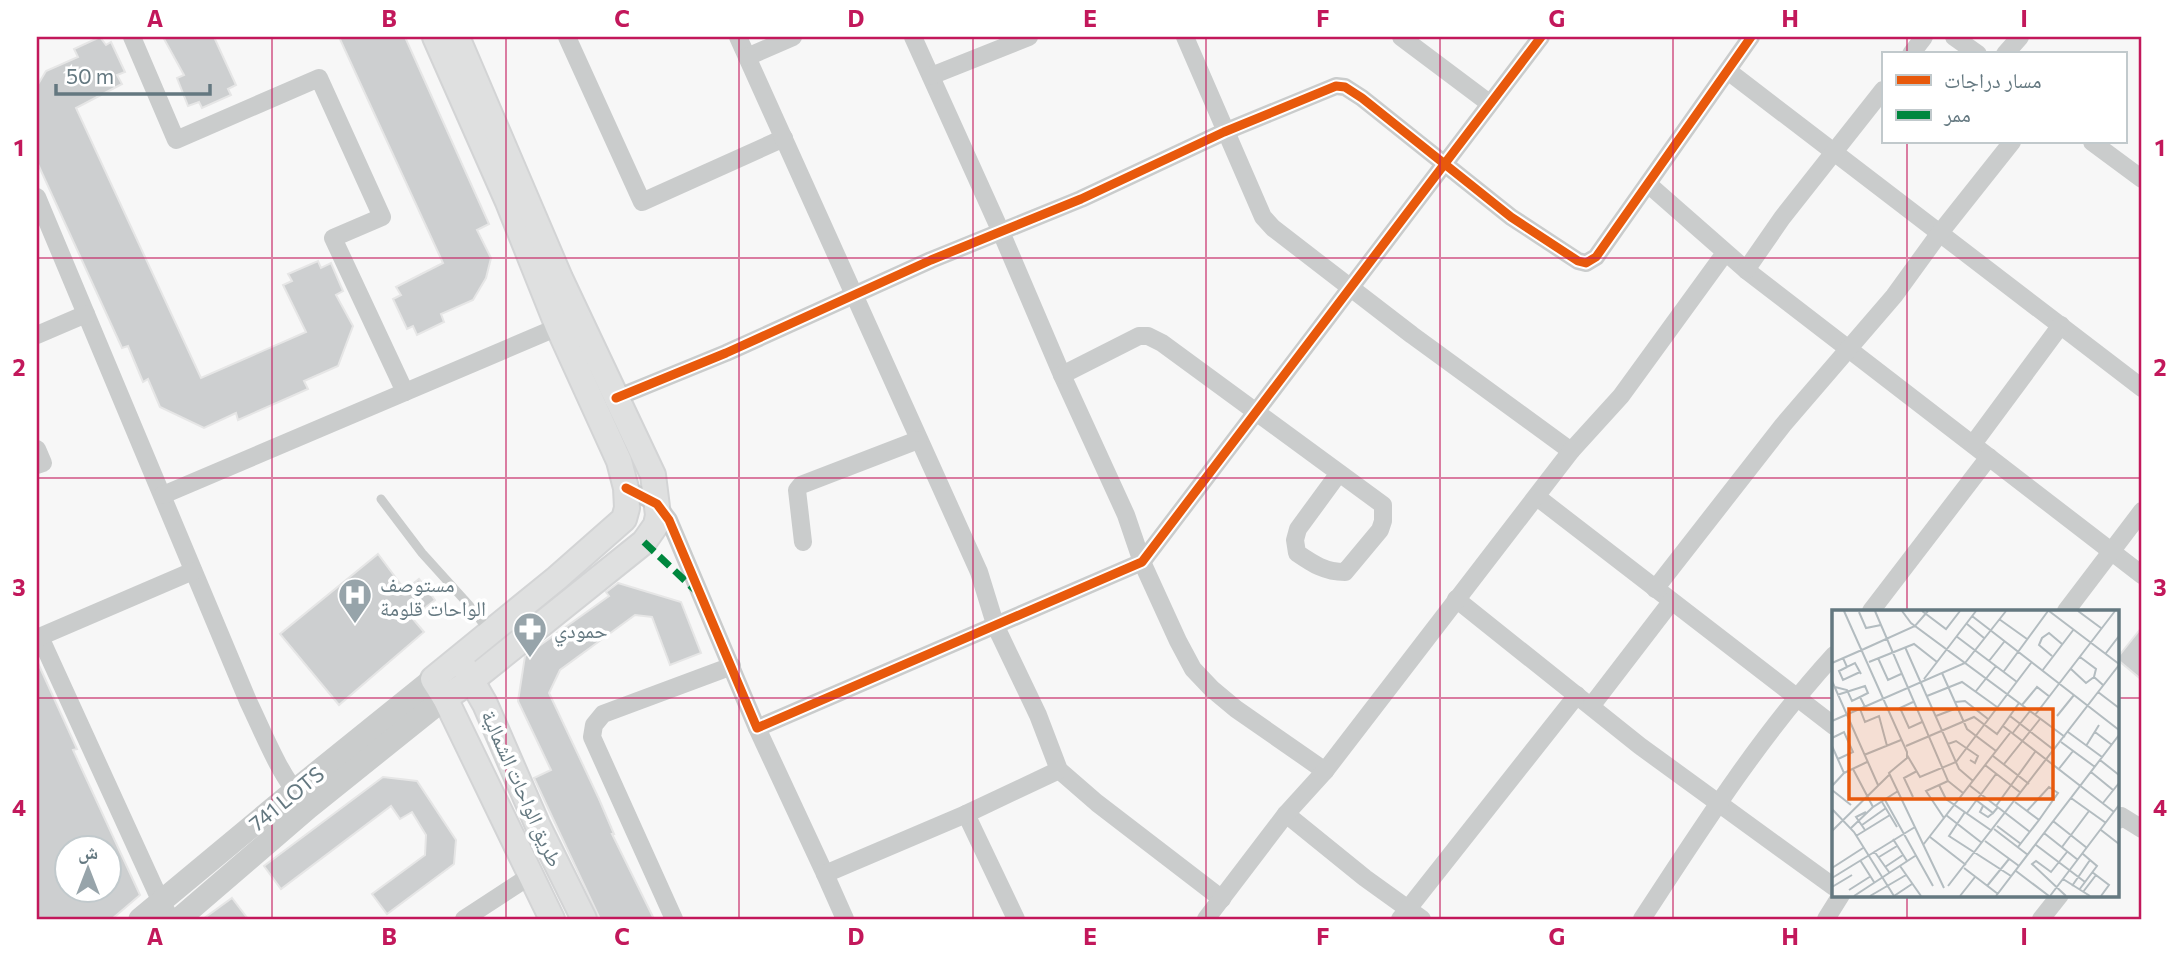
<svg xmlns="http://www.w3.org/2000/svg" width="2179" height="956" font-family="Commissioner,'Noto Naskh Arabic',sans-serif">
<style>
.building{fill:#cdcfd0;stroke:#e6e6e6;stroke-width:2;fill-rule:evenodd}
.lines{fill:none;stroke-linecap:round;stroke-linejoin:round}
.secondary-casing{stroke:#d3d4d5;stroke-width:28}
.service{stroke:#cacccc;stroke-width:9}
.minor{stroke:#cacccc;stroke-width:18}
.tertiary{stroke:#cacccc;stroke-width:23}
.secondary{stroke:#dfe0e0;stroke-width:24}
.quiet{stroke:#00873e;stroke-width:7;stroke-dasharray:14 7;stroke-linecap:butt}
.cycleway-casing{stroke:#fff;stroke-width:13}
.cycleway{stroke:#e8590c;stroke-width:9}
.grid{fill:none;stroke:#c2185b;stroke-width:2;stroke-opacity:0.55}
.labels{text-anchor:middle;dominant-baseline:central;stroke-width:7;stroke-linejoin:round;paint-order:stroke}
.poi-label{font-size:21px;fill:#647880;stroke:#fff;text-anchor:start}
.street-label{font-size:21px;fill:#647880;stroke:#fff}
.inset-road{fill:none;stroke:#b3bcc0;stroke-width:2}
.view{fill:#e8590c;fill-opacity:0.15;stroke:#e8590c;stroke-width:3.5}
.inset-edge{fill:none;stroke:#647880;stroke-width:3.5}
.neatline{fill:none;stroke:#c2185b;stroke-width:2.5}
.grid-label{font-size:23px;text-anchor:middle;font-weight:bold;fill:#c2185b}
</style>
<rect width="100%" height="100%" fill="#f7f7f7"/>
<g class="building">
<polygon points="100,37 106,45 111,42 125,72 117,75 122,84 76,108 201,378 306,332 283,285 292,281 288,274 318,261 321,268 331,263 343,291 336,295 353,326 338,366 304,381 308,389 238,420 236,413 204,428 160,407 148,379 143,382 128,346 122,348 37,162 37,86 46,71 78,57 74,49"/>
<polygon points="163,37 214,37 236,85 228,89 231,95 202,108 199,102 188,106 177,78 184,75"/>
<polygon points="339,37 405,37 489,224 477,230 491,258 486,278 473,300 441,314 444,322 417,335 413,326 407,329 393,299 401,295 396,287 443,263"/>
<polygon points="378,554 405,590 419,579 435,600 412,618 424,632 339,705 280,634"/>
<polygon points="618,583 681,602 701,653 670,665 652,617 635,615 560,670 549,693 599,799 614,834 612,834 654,919 600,919 534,778 551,770 518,701 525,656 609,596 606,592"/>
<polygon points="2142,627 2142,680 2118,660 2118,657"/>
<path d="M37,661L77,749L73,750L140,895L112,919H37ZM66,848H108V890H66Z"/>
<polygon points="383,777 417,781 456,840 454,864 387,914 372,894 425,855 426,835 412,812 400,819 391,806 281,889 264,866"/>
<polygon points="232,898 248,919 203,919"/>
</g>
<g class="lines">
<g class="secondary-casing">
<g id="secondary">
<polyline points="435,37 508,202 558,327 619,461 626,488 627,508 624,519 557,578 433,679 445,698 552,919"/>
<polyline points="464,667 485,704 538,826 584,919"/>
<polyline points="445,698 472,680 644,542 656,525 658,515 653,475 560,278 457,37"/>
</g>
</g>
<polyline class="service" points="381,499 422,553 469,605 488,630"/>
<g class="minor">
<polyline points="132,37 176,140 319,78 382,217 333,238 405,392"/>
<polyline points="567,37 642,202 784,138"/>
<polyline points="738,37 979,572 996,627 1038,715 1059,770 1097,803 1222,899"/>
<polyline points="913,37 1001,232 1062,375 1126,515 1142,562 1178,641 1193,669 1212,689 1236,709 1325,771"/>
<polyline points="1185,37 1263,217 1273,228 1412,335 1571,451"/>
<polyline points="1401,37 1489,103"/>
<polyline points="1954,37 1978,54"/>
<polyline points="1911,54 1924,37"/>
<polyline points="2005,54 2020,37"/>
<polyline points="747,57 793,37"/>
<polyline points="1728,71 2142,388"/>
<polyline points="931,76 1029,37"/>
<polyline points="2092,142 2142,179"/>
<polyline points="1648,184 1746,270 2142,575"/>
<path d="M37,197L248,701C264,734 278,772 302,800"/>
<polyline points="1746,270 1782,218 1883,90"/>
<polyline points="37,335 86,314"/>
<path d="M1062,375L1139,336H1148L1162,343L1383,505V521L1380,530L1345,572C1325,572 1313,564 1297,553L1295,540L1298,529L1339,473"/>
<polyline points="616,398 726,353 931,260 1081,199 1224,132 1336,86 1345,87 1362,98 1511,217 1578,261 1586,263 1596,257 1751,37"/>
<polyline points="1973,444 2061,325"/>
<polyline points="37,449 43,463 37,465"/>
<polyline points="626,488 657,504 669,520 757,728 1142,562 1541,37"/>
<polyline points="163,495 558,327"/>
<polyline points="1537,497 1834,726"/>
<polyline points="803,542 797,490 801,485 918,440"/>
<polyline points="1655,589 1783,425 1894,296 1939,234 2012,142"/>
<polyline points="1456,599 1640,746 1834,887"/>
<polyline points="1871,611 1989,457"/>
<polyline points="2066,611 2142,511"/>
<polyline points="40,637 161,902 171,919"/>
<polyline points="37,638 193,571"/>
<polyline points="1592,705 1671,602"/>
<polyline points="757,728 825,874"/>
<polyline points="966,814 1016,919"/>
<polyline points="1286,814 1365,878 1422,919"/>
<polyline points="2118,820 2121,816 2142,829"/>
<polyline points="464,919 530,876"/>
<polyline points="674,919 592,737 594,725 603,714 732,666"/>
<polyline points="845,919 825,874 966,814 1059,770"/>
<polyline points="1206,919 1286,814 1325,771 1571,451 1621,396 1725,253"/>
<polyline points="1400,919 1577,695"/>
<path d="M1642,919C1702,827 1760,736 1834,655"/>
<polyline points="1826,919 1841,895"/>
<polyline points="2041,919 2060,895"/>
</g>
<g class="tertiary">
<polyline points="140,919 294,791 433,679"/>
<polyline points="179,919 308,808 445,698"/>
</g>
<use href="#secondary" class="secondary"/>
<polyline class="quiet" points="644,542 695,590"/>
<g class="cycleway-casing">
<g id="cycleway">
<polyline points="616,398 726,353 931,260 1081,199 1224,132 1336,86 1345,87 1362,98 1511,217 1578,261 1586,263 1596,257 1751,37"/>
<polyline points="626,488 657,504 669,520 757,728 1142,562 1541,37"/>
</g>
</g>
<use href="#cycleway" class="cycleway"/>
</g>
<path class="grid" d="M272,37V919M506,37V919M739,37V919M973,37V919M1206,37V919M1440,37V919M1673,37V919M1907,37V54M1907,142V611M37,258H2142M37,478H2142M37,698H1834M2118,698H2142M1907,895V919"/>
<defs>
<g id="hospital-pin" transform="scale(1.75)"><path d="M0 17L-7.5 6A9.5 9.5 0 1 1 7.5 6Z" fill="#97a4aa" stroke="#fff"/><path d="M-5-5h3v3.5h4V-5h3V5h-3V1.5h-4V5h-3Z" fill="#fff"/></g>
<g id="pharmacy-pin" transform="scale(1.75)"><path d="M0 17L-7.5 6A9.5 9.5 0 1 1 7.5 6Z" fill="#97a4aa" stroke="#fff"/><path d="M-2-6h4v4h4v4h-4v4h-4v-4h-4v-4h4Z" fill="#fff"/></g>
</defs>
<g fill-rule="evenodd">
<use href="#hospital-pin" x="355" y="595"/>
<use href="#pharmacy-pin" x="530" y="629"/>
</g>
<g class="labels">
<g class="poi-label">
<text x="380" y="583">مستوصف<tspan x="380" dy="24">الواحات قلومة</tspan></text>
<text x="554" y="629">حمودي</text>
</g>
<g class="street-label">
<text transform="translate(523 788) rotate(66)">طريق الواحات الشمالية</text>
<text transform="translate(286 798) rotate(-39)">741 LOTS</text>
</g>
</g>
<g transform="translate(1832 610)">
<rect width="287" height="287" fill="#f7f7f7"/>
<path class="inset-road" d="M12,1L75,142V148L57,163L112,278M43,1L116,171L131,183M70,1L79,13L233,127M90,1L114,19L128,1M217,1L287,54M246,1L269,18M27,2L34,18L49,15M140,6L287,120M167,9L195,29M135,14L152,28M124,26L185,72M73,37L127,159L141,171M32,39L83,16L96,1M274,43L287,26M220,46L207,35L210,28L217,23L230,34M248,47L264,59L262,67L271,75M11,48L15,57L23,53L29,64M46,48L56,70L69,64M157,51L172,32M37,52L82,34L105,52M0,53L32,39M15,57L7,61L11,70L28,62M239,59L254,73L262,67M172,61L216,1M210,61L242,19M110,63L135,119L164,141M92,69L144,1M0,71L46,175M3,77L15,80L20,91L28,87M144,81L164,56M266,82L287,98M5,85L33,76L36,83L28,87L33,97M95,86L130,72L165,97M81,92L68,98L77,118L90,112M123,92L133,91L156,109M190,95L205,77L218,87M28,99L33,112L47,106L55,136M203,105L283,1M104,106L125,98M178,106L222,140M225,106L242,85M0,111L133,53L174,1M171,116L282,202M236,122L270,147M263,122L280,135M180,124L198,101M0,128L12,122L21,142L6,149M229,132L263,157M116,134L124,131L146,146L143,153L138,150M0,136L12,163L0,176M74,136L142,107L165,124L187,93M254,136L267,115M32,145L69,130M75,145L88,167L124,152L199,53M161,146L197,174M268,150L287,165M172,154L208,109M153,155L189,183M21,159L41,197L66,181M226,160L241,141M259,162L281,180M12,163L35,152M107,175L114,189L160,221M137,175L198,222M0,180L19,195M81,187L72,168L85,161M239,188L274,213M53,190L101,276M144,190L161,203L166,197M50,192L65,217M183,192L207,210L186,237M271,193L287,173M151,196L148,202L156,207L161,203M164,196L203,142M0,199L22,222L62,286M195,201L217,177L226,183L207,210M133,202L117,226L179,266M135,203L164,164M114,205L150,233M112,208L94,181L116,171M221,211L255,238M30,215L54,198M165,216L189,234M19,218L41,197M162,219L196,245M33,220L24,207L34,202M269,220L287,234M0,221L58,164M212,223L246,250M24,226L58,205M98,227L134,255M61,229L75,251M153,231L187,256M91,235L178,123M204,235L253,272M230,237L257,201M42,241L57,262M47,247L65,236M28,250L42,272M68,256L89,286M53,257L71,245M0,258L31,238M132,258L166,284M184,261L217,286M260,262L277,275L269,286M0,268L83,217M231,269L258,286M116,276L287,55M155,276L177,249M240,276L258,250M0,277L20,265M17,280L39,266M247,280L265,256L251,244M251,282L264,265M22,286L83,246M38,286L74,265M62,286L80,274M128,286L143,267M164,286L287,125M218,286L287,195M234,286L200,254L204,251L219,262L235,242"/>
<path class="view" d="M17,99H221V189H17Z"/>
<rect width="287" height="287" class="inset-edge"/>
</g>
<rect width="2179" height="956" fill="none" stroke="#ffffff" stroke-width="77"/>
<rect x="1882" y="52" width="245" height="91" fill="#ffffff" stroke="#c1c9cc" stroke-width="2"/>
<rect x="1896" y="75" width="35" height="10" fill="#e8590c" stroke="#c1c9cc" stroke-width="2"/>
<text x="1944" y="88" font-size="21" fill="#647880">مسار دراجات</text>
<rect x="1896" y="110" width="35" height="10" fill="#00873e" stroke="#c1c9cc" stroke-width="2"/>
<text x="1944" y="122" font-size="21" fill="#647880">ممر</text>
<g transform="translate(88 869)"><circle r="33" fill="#ffffff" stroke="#c1c9cc" stroke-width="2"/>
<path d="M0-5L12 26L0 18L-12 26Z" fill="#97a4aa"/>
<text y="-10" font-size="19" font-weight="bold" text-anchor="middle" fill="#647880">ش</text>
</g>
<path d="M56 84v10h154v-10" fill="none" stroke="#647880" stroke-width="3.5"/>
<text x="66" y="84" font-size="21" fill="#647880" stroke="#ffffff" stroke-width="5" paint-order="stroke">50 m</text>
<rect x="38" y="38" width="2102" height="880" class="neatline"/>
<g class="grid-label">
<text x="155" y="27">A</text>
<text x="389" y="27">B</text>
<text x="622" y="27">C</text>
<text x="856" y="27">D</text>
<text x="1090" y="27">E</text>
<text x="1323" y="27">F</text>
<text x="1557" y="27">G</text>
<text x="1790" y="27">H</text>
<text x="2024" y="27">I</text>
<text x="19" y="156">1</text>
<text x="2160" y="156">1</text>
<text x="19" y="376">2</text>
<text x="2160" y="376">2</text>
<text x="19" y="596">3</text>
<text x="2160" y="596">3</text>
<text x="19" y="816">4</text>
<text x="2160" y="816">4</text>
<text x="155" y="945">A</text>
<text x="389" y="945">B</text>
<text x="622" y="945">C</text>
<text x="856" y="945">D</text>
<text x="1090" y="945">E</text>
<text x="1323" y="945">F</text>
<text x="1557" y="945">G</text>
<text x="1790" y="945">H</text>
<text x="2024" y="945">I</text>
</g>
</svg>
